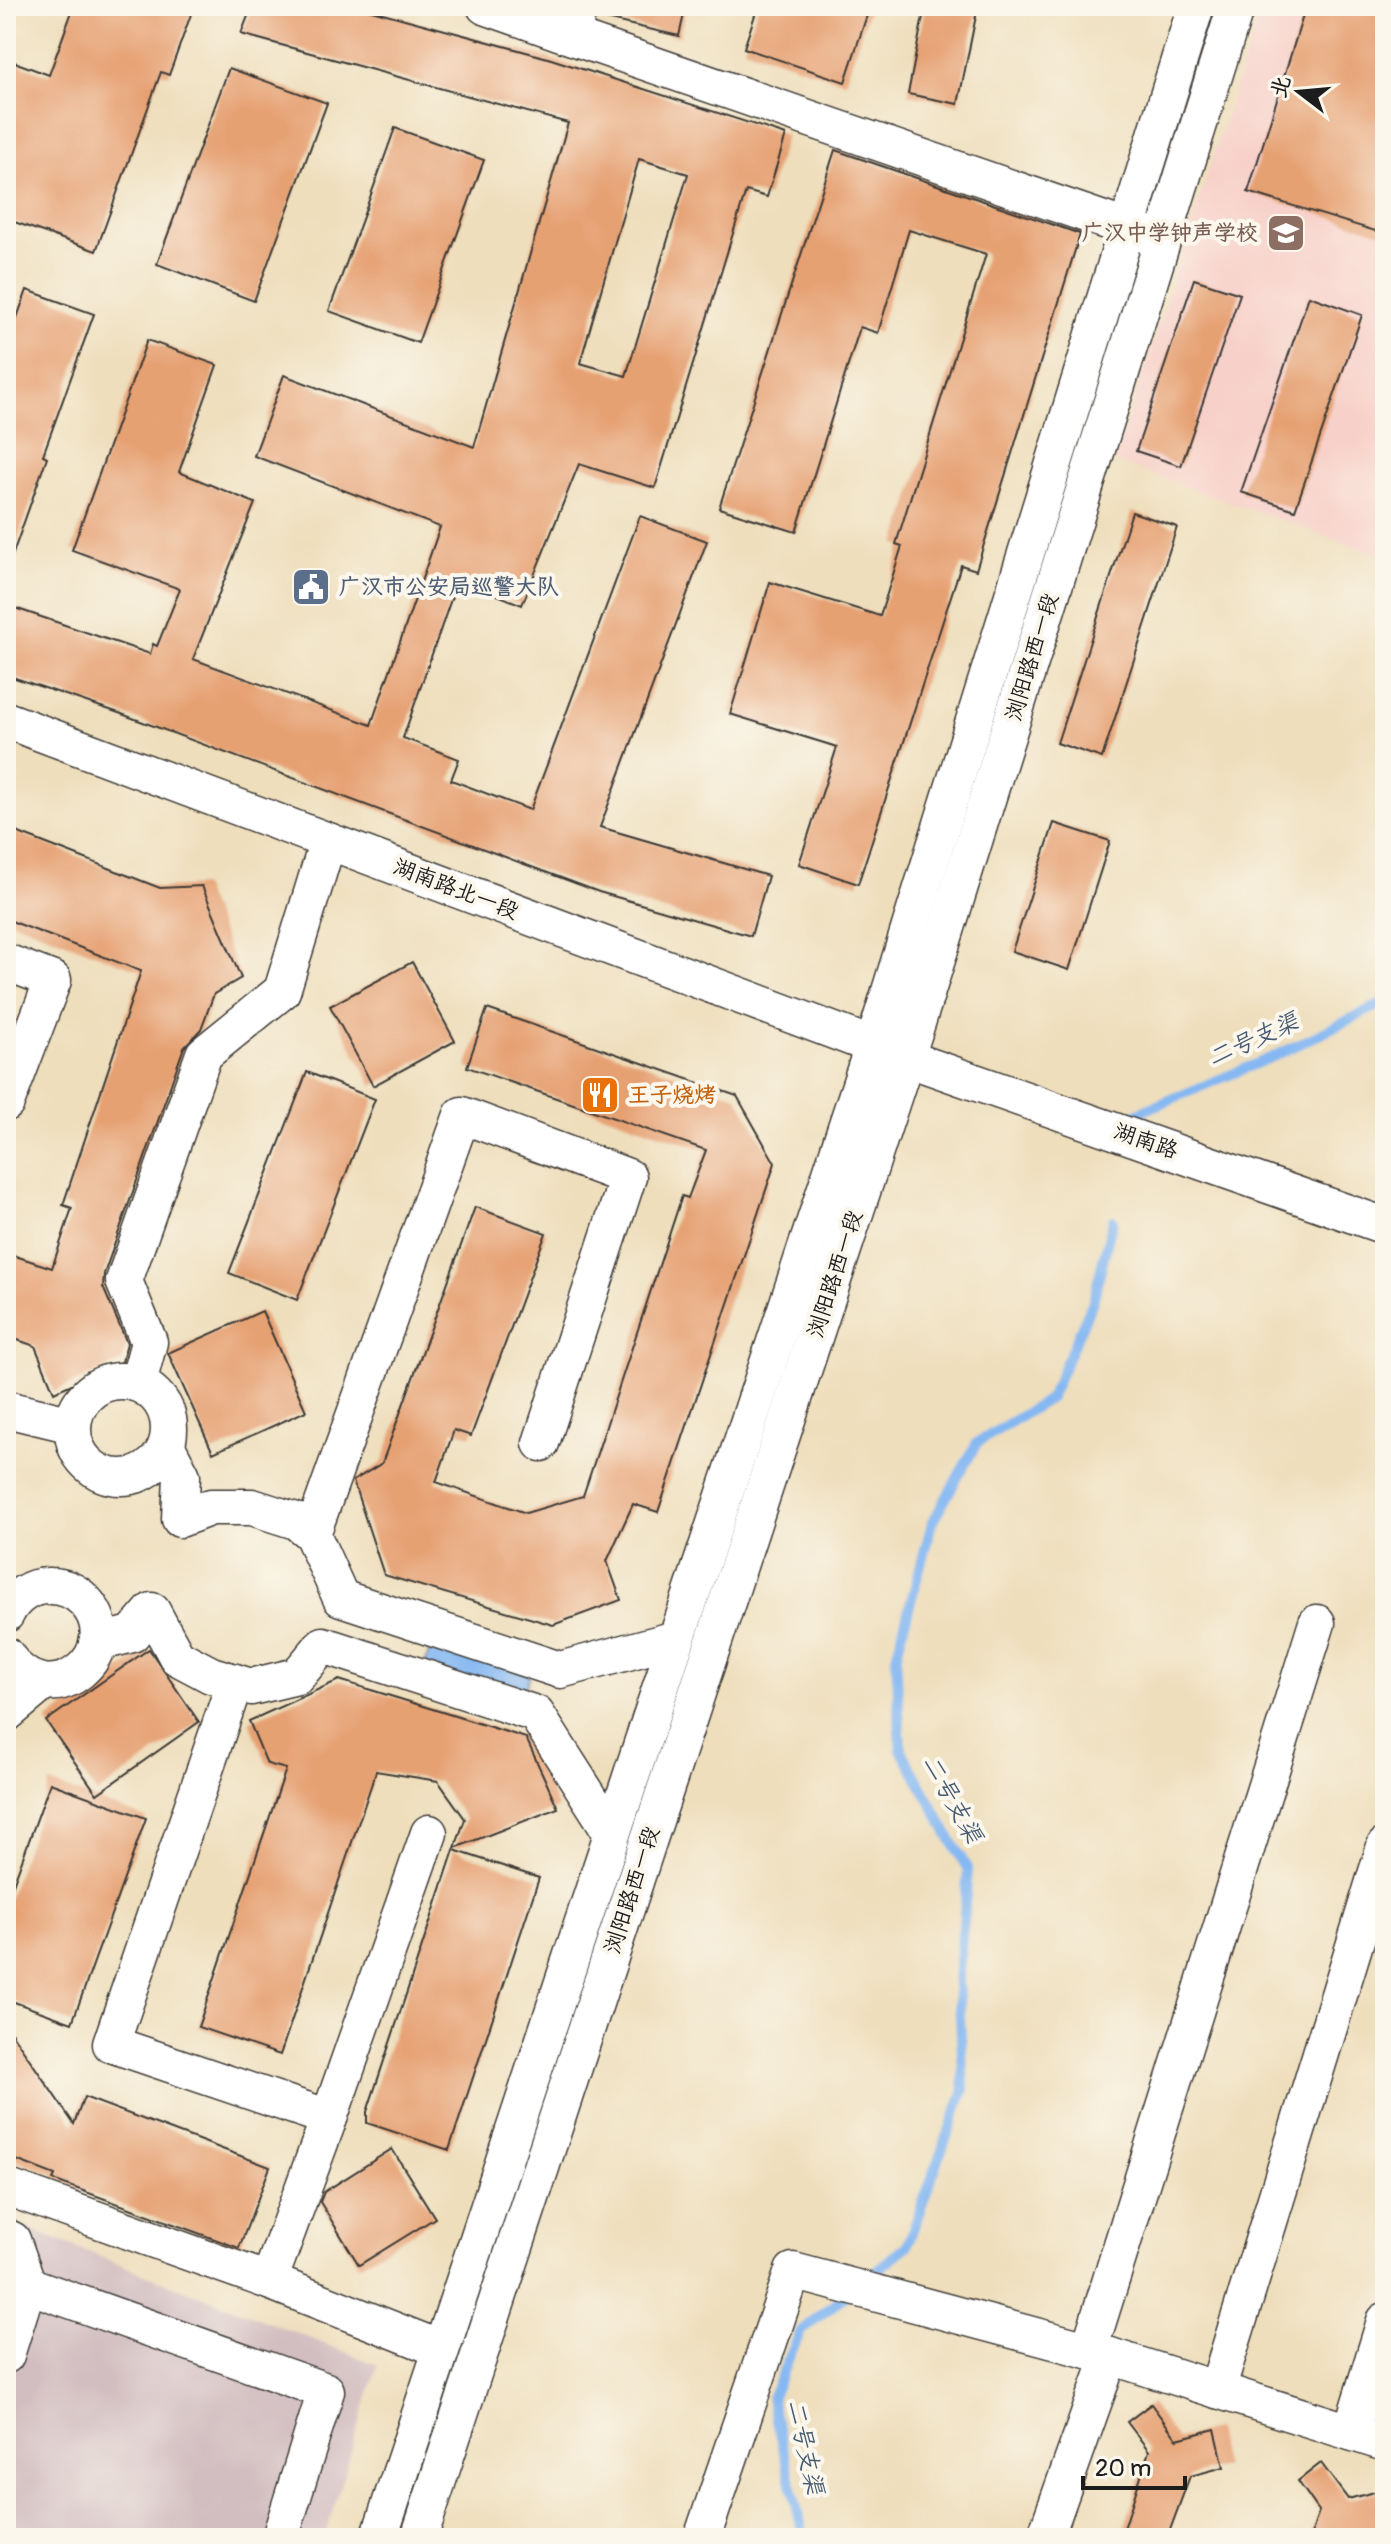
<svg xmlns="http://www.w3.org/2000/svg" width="1391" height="2544" font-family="Pangolin,'LXGW WenKai TC',sans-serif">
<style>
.built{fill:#f7d0c9}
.industrial{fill:#d2bec1}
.water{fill:#85b8f2;stroke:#506a87;stroke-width:2}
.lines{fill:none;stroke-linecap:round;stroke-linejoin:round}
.stream{stroke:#85b8f2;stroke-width:10}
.building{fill:#e6a173;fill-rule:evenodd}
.minor-casing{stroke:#3c3934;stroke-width:39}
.minor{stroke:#fff;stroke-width:36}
.labels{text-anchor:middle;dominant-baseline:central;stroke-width:8;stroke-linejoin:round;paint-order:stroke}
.education-label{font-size:22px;font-weight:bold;fill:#785e54;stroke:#fbf7ec;text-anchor:end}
.service-label{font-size:22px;font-weight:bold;fill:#4e5e75;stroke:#fbf7ec;text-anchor:start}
.street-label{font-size:22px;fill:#1c1c1c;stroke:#fbf7ec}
.food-label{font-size:22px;font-weight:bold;fill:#c56008;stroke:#fbf7ec;text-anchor:start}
.water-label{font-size:24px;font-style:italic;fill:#465a72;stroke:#fbf7ec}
</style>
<rect width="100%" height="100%" fill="#fbf7ec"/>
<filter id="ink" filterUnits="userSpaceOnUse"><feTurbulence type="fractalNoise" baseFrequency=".0125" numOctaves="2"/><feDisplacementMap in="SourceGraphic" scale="16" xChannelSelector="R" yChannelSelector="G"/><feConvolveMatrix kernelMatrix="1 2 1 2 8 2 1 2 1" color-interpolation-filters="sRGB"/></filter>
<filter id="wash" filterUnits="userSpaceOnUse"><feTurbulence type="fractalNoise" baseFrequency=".006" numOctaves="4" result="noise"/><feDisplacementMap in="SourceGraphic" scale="32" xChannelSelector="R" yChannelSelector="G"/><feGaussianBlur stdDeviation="1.8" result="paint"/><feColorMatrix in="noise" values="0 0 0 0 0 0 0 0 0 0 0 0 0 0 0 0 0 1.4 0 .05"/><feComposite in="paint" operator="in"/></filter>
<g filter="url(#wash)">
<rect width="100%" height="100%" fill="#eedebc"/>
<polygon class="built" points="1262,6 1385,6 1385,557 1114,461"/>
<polygon class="industrial" points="6,2220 378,2365 324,2538 6,2538"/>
<polygon class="water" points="432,1643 530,1675 523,1696 425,1665"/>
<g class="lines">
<g class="stream">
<polyline points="1138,1113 1275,1056 1385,1002"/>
<polyline points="864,2281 907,2246 964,2090 958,1981 968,1870 901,1749 896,1657 932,1523 977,1443 1050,1398 1093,1301 1113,1220"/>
<polyline points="804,2538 771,2398 801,2331 848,2293"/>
</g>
</g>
<g id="blocks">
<g class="building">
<polygon points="74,6 194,6 169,75 161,72 96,251 6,219 6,169 17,139 6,137 6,59 49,75"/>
<path d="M252,6H357L548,58L786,135L767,197L746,191L655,488L579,464L522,605L458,579L403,738L459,759L451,780L530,810L640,516L707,541L600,827L768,876L751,936L599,892L119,713L6,675V605L150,654L153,644L157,646L180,589L72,550L147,340L217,365L179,472L255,503L193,659L371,725L440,527L254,456L284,375L474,447L568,123L241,34ZM639,159L688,174L626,376L580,363Z"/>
<polygon points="598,6 686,6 679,36 597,17"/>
<polygon points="758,6 870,6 845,82 744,48"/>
<polygon points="925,6 978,6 958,104 908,94"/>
<polygon points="1306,6 1385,6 1385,234 1248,192"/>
<polygon points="229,68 327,103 254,301 157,264"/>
<polygon points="395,128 484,160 418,343 329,311"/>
<polygon points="835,150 1080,234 976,570 961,565 858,884 799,864 837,747 730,714 770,582 880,616 902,546 896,544 986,254 909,230 878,333 860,327 796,532 719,508"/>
<polygon points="1194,279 1240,294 1181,466 1136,451"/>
<polygon points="27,290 94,314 43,455 47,457 10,562 6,562 6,348"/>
<polygon points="1309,296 1362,315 1295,510 1241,492"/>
<polygon points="1132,512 1177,527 1102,758 1057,743"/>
<polygon points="1054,823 1110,841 1069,970 1012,951"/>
<polygon points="6,828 160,888 202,886 241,978 214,994 201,1029 184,1047 104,1274 103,1287 127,1343 122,1362 54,1392 35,1346 6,1336 6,1253 52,1268 72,1208 63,1205 141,971 6,919"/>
<polygon points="412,962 455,1041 373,1086 330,1006"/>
<polygon points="487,1009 737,1096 775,1163 658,1512 633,1504 607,1561 621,1600 553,1625 384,1575 353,1481 382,1463 475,1207 546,1233 471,1436 454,1430 436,1482 526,1513 583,1496 682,1196 688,1198 706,1150 467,1067"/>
<polygon points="307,1072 375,1099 297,1300 229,1273"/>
<polygon points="262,1311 306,1411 213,1453 168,1353"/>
<polygon points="149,1649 199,1722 97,1794 46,1721"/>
<polygon points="339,1680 526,1738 558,1808 455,1848 465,1819 438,1781 376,1771 280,2055 198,2027 286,1769 267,1764 249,1721"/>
<polygon points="50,1783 146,1818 72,2023 6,1999 6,1904"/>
<polygon points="454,1850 539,1878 449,2150 367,2123 367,2112"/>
<polygon points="6,2025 74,2124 84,2097 270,2167 239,2248 53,2180 55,2175 6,2156"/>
<polygon points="392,2149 435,2218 359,2265 320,2202 324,2192"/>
<polygon points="1151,2404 1177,2439 1215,2429 1224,2467 1190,2476 1167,2538 1121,2538 1149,2451 1127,2422"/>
<polygon points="1321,2463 1348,2499 1385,2489 1385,2529 1359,2538 1310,2538 1319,2511 1298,2481"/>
</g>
</g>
</g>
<g filter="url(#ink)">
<use href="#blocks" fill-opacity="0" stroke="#3c3934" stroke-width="2"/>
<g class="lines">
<g class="minor-casing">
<g id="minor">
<polyline points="485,6 573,37"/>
<polyline points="578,6 573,37 1147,235"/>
<polyline points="6,720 906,1058 1385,1226"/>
<polyline points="6,962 53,980 6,1103"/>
<circle cx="121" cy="1429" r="48"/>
<polyline points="138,1383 149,1342 124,1281 204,1054 282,991 328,841"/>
<polyline points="6,1409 73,1425"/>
<polyline points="167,1447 182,1476 180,1519 211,1507 252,1507 296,1521 312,1534 341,1598 560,1670 676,1639"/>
<polyline points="312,1534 462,1115 628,1177 541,1443"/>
<path d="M6,1614C14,1597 31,1585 50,1586C63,1586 75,1591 84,1600C132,1649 50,1723 6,1655"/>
<polyline points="97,1643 132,1634 152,1611 177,1657 211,1675 251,1687 297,1676 323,1645 536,1714 612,1833"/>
<polyline points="235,1682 111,2044 329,2118 429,1833"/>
<polyline points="6,1714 43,1683"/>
<polyline points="6,2187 269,2281 441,2349"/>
<polyline points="6,2237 12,2240 28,2285 6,2355"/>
<polyline points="269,2281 329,2118"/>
<polyline points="28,2285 326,2391 280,2538"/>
<polyline points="1089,2350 1317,1623"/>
<polyline points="1217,2390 1385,1846"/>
<polyline points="1351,2432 1385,2321"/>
<polyline points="379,2538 873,1046 1196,6"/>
<polyline points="419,2538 906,1058 1236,6"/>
<polyline points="702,2538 793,2271 1110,2356"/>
<polyline points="1045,2538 1110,2356 1385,2443"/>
</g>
</g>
<use href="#minor" class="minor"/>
</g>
</g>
<defs>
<g id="school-square" transform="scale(2)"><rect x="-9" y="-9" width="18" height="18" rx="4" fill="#8d6e63" stroke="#fbf7ec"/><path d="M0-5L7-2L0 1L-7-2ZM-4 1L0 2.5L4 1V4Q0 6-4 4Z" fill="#fff"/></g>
<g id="civic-square" transform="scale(2)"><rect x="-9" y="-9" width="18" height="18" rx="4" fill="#5c6f8a" stroke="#fbf7ec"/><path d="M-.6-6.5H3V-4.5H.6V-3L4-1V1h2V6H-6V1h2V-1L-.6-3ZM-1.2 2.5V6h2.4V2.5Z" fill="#fff"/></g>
<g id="restaurant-square" transform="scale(2)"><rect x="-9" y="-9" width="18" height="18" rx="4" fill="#e8710a" stroke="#fbf7ec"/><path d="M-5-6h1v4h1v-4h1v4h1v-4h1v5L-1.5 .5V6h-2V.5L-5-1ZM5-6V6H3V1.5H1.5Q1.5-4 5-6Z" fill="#fff"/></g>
</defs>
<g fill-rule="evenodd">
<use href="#school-square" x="1286" y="233"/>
<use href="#civic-square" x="311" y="587"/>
<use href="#restaurant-square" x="600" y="1095"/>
</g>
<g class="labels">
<g class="education-label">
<text x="1258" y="233">广汉中学钟声学校</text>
</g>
<g class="service-label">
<text x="339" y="587">广汉市公安局巡警大队</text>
</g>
<g class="street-label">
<text transform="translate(1032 657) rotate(-73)">浏阳路西一段</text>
<text transform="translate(456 889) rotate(21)">湖南路北一段</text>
<text transform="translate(1146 1141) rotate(19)">湖南路</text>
<text transform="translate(835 1274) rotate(-72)">浏阳路西一段</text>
<text transform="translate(632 1890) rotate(-72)">浏阳路西一段</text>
</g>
<g class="food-label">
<text x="628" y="1095">王子烧烤</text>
</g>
<g class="water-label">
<text transform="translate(1253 1040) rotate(-24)">二号支渠</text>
<text transform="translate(952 1799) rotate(61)">二号支渠</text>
<text transform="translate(805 2447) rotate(78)">二号支渠</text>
</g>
</g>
<rect width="1391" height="2544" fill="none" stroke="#fbf7ec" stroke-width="32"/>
<g transform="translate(1299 92) rotate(286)" stroke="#fbf7ec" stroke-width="6" paint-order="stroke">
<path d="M0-6L14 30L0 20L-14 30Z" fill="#1c1c1c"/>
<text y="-12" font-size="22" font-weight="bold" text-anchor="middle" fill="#1c1c1c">北</text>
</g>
<path d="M1083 2476v12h102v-12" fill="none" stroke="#1c1c1c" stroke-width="4"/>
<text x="1095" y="2476" font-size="24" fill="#1c1c1c" stroke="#fbf7ec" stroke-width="6" paint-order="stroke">20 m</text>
</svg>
